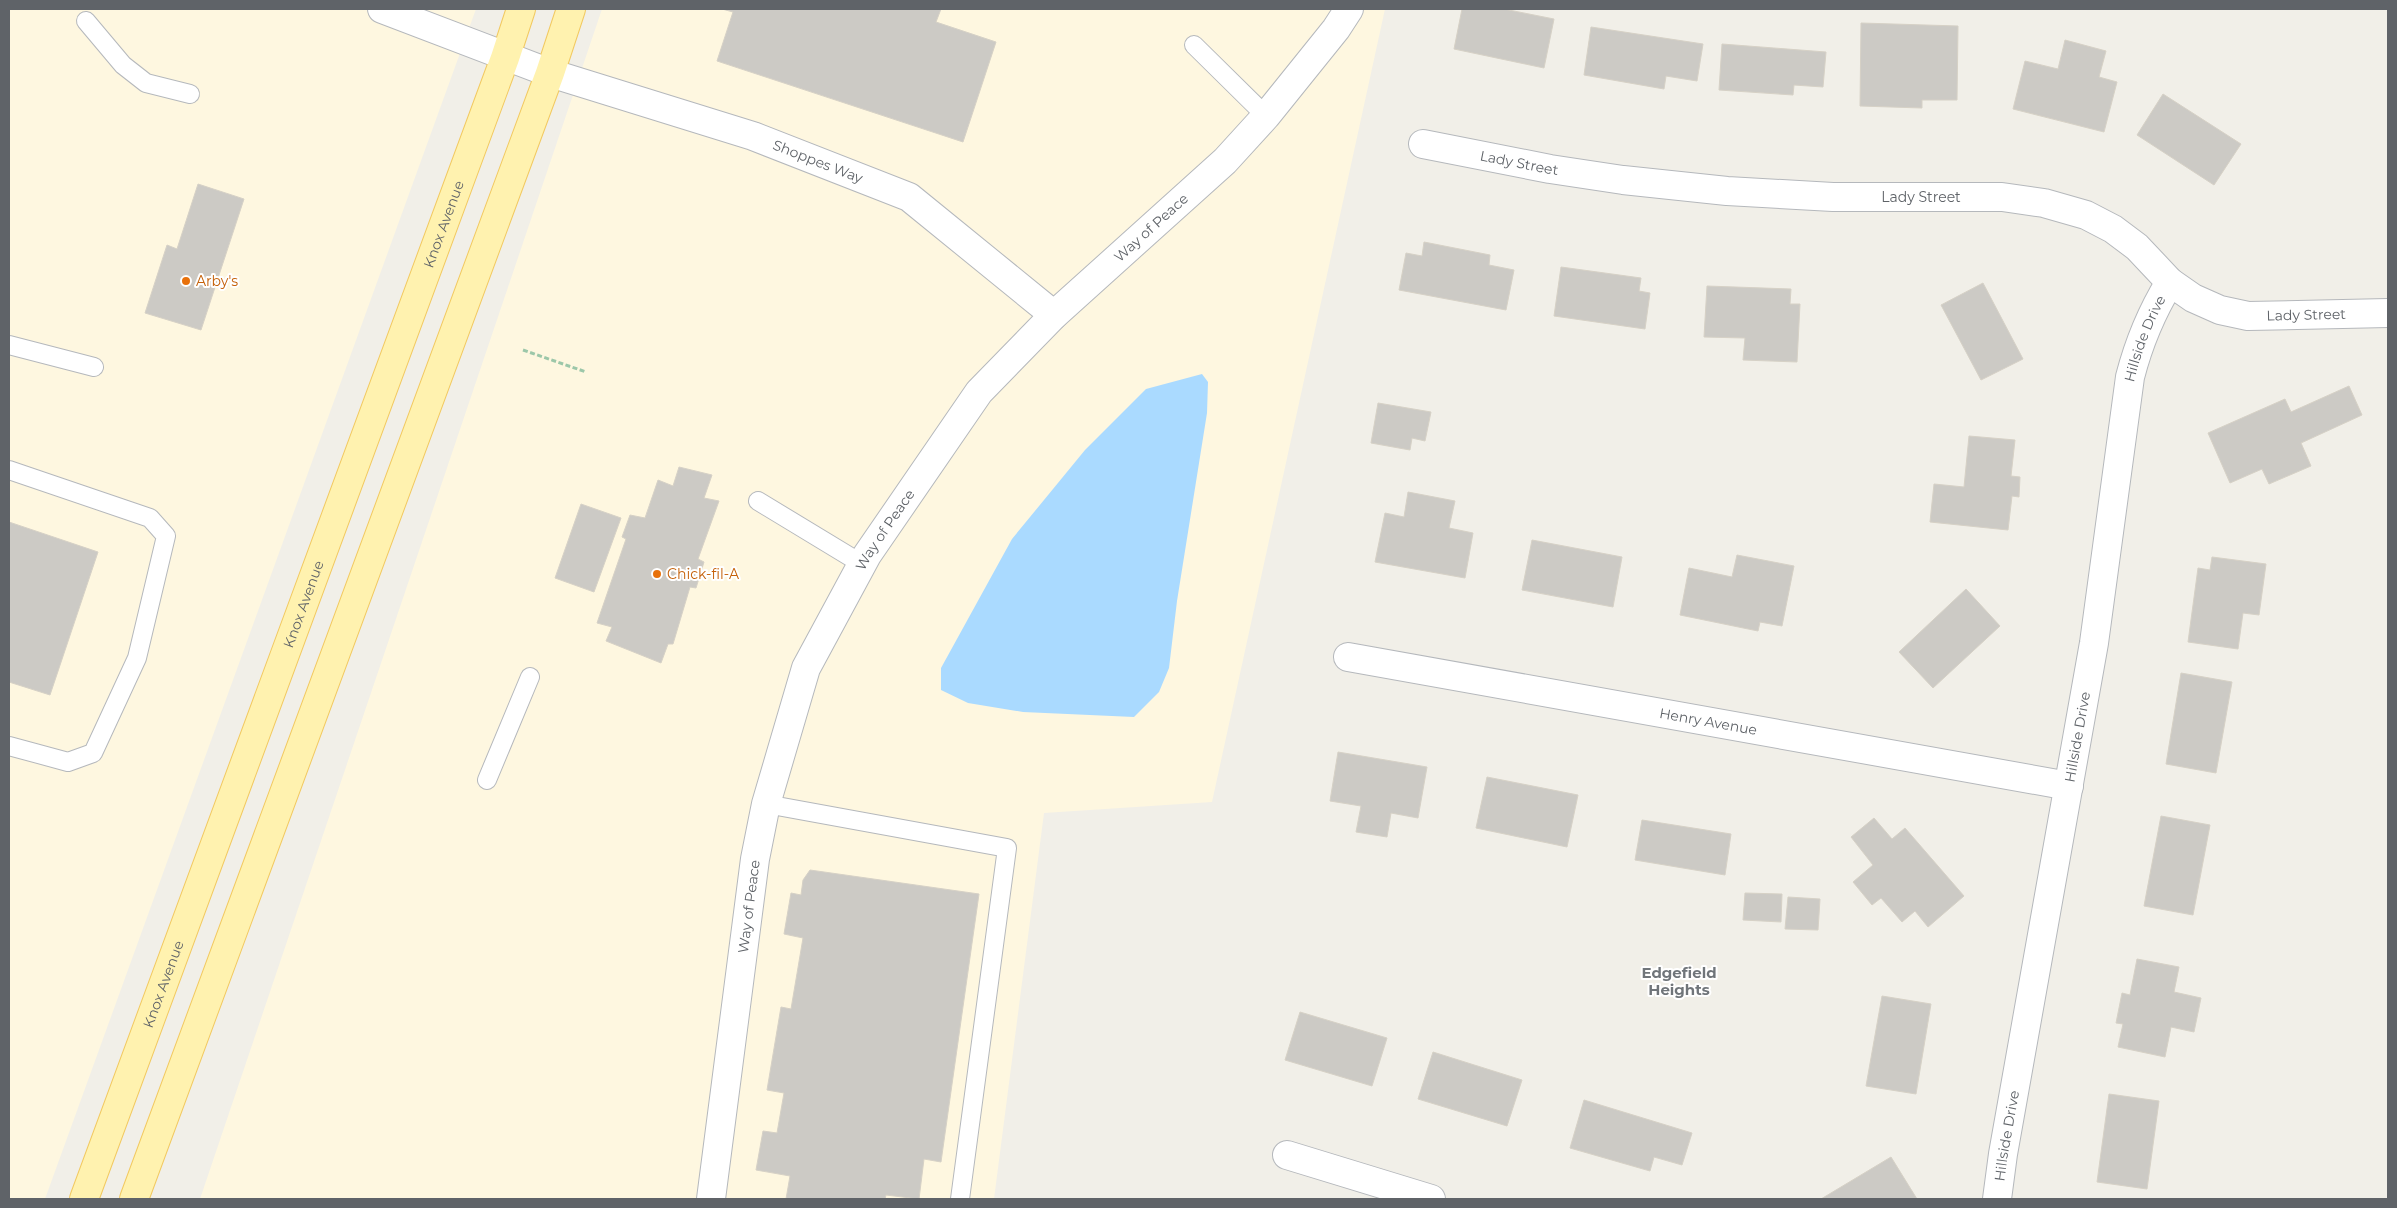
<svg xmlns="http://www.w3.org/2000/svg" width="2397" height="1208" font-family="Montserrat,sans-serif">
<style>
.commercial{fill:#fef7e0}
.water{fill:#aadaff}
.building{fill:#cccac5;stroke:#d6d1c6}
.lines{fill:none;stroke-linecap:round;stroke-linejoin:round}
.service-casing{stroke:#b5b8bc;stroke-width:20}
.minor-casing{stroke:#b5b8bc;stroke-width:30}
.primary-casing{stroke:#f2c960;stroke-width:30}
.path{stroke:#9cc7a9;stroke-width:3;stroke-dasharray:5 2.5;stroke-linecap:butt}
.service{stroke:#fff;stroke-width:18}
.minor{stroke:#fff;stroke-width:28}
.primary{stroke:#fff2af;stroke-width:28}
.food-dot{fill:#e8710a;stroke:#fff;stroke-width:2}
.labels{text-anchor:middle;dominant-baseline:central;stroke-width:4;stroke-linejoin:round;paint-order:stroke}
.street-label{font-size:14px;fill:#5f6368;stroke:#fff}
.food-label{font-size:14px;fill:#c56008;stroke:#fff;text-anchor:start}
.neighbourhood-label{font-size:15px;font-weight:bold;fill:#70757a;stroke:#fff}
</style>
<rect width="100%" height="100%" fill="#f1efe8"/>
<g class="commercial">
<polygon points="9,9 476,9 45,1199 9,1199"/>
<polygon points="602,9 1385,9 1212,802 1044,813 994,1199 200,1199"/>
</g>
<polygon class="water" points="1202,374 1208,382 1207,413 1177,601 1169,668 1159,692 1134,717 1023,712 968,703 941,690 941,668 1012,539 1085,450 1146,389"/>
<g class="building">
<polygon points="722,9 941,9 936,22 996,42 963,142 717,61 733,12"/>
<polygon points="1462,9 1504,9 1554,19 1544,68 1454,49"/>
<polygon points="1861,23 1958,26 1957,100 1922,100 1922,108 1860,106"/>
<polygon points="1591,27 1703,44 1697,81 1666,76 1664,89 1584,75"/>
<polygon points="2065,40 2106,51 2099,77 2117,82 2104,132 2013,109 2025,61 2058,69"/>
<polygon points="1722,44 1826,52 1823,87 1794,85 1793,95 1719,90"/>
<polygon points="2163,94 2241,144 2214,185 2137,135"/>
<polygon points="198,184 244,199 201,330 145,313 167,245 177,249"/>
<polygon points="1424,242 1490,255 1489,265 1514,270 1506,310 1399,290 1406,253 1422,256"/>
<polygon points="1561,267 1641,278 1639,291 1650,293 1645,329 1554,316"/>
<polygon points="1983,283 2023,359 1981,380 1941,305"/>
<polygon points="1707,286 1791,289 1790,304 1800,304 1797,362 1743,360 1745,338 1704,337"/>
<polygon points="2349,386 2362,415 2301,443 2311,466 2269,484 2262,469 2230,483 2208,433 2285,399 2291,412"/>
<polygon points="1378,403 1431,412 1425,441 1412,438 1410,450 1371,443"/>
<polygon points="1969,436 2015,440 2011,476 2020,477 2019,497 2012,496 2008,530 1930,522 1934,484 1964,487"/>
<polygon points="679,467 712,475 704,498 719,501 698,559 704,562 696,588 690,587 673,644 668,644 661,663 606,641 612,627 597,623 626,539 622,537 630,515 645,518 658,480 673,486"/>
<polygon points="1408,492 1455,501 1449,528 1473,533 1465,578 1375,562 1385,513 1404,517"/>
<polygon points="581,504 621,518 594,592 555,578"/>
<polygon points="9,522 98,552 50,695 9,682"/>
<polygon points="1532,540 1622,557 1613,607 1522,590"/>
<polygon points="1737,555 1794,566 1782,626 1760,622 1758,631 1680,615 1689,568 1732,577"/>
<polygon points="2212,557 2266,564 2259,615 2243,613 2238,649 2188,642 2198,568 2210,570"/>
<polygon points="1966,589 2000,626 1933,688 1899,652"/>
<polygon points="2181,673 2232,682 2216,773 2166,764"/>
<polygon points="1338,752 1427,767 1418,818 1391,813 1387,837 1356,832 1361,806 1330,801"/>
<polygon points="1487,777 1578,795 1567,847 1476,828"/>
<polygon points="2161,816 2210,825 2193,915 2144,906"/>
<polygon points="1874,818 1892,839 1905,828 1964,896 1928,927 1915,911 1902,922 1881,898 1872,905 1853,882 1873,865 1851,837"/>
<polygon points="1642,820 1731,834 1725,875 1635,860"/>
<polygon points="810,870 979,894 941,1162 924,1159 919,1199 886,1195 885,1199 786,1199 790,1176 756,1170 763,1131 777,1133 784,1093 767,1090 781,1007 791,1009 803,938 784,934 791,893 801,895 803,880"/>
<polygon points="1745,893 1782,894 1781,922 1743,920"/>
<polygon points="1788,897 1820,899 1818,930 1785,929"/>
<polygon points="2137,959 2179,967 2174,992 2201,998 2194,1032 2171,1027 2165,1057 2118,1047 2123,1024 2116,1023 2122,993 2130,995"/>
<polygon points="1882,996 1931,1004 1916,1094 1866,1086"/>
<polygon points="1300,1012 1387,1038 1372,1086 1285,1060"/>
<polygon points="1433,1052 1522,1080 1507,1126 1418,1099"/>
<polygon points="2109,1094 2159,1101 2147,1189 2097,1182"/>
<polygon points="1584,1100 1692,1133 1682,1165 1654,1157 1650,1171 1570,1148"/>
<polygon points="1891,1157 1917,1199 1821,1199"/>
</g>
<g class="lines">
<g class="service-casing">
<g id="service">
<polyline points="86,21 123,65 146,83 190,94"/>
<polyline points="1194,45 1266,116"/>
<polyline points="9,345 94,367"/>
<polyline points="9,470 150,518 166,536 137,658 93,753 68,762 9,746"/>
<polyline points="758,501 862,564"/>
<polyline points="487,780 530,677"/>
<polyline points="766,804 1007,848 960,1199"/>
</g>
</g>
<g class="minor-casing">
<g id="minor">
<path id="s1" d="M382,9L550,73L753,136L909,197L1054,315"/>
<path id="s2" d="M1423,144L1550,169L1623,180L1727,191L1833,197H2002L2044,203L2086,215L2113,229L2137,247L2170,282L2193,298L2220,310L2248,316L2388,313"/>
<path id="s3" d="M1348,657L2069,786"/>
<polyline points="1287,1155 1431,1199"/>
<path id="s4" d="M711,1199L755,859L766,804L806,668L867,555L979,392L1054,315L1225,161L1266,116L1336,29L1349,9"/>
<path id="s5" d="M1997,1199L2003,1154L2094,643L2130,377C2139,342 2151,313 2170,282"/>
</g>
</g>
<g class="primary-casing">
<g id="primary">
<path id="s6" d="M84,1199L505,58L521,9"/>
<polyline points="134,1199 550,73 571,9"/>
</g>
</g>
<polyline class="path" points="523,350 586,372"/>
<use href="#service" class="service"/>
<use href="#minor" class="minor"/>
<use href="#primary" class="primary"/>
</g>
<g class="food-dot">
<circle cx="186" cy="281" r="5"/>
<circle cx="657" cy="574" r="5"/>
</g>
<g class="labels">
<g class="street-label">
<text stroke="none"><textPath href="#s1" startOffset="462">Shoppes Way</textPath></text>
<text stroke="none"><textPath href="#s2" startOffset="98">Lady Street</textPath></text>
<text stroke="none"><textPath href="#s2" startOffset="502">Lady Street</textPath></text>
<text stroke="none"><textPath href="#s6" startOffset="1039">Knox Avenue</textPath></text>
<text stroke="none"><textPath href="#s4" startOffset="1105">Way of Peace</textPath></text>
<text stroke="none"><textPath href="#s2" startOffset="922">Lady Street</textPath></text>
<text stroke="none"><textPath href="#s5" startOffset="874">Hillside Drive</textPath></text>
<text stroke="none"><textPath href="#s4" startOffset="700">Way of Peace</textPath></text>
<text stroke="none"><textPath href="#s6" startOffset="634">Knox Avenue</textPath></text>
<text stroke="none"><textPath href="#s3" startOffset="366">Henry Avenue</textPath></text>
<text stroke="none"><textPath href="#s5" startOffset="469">Hillside Drive</textPath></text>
<text stroke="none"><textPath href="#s4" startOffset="295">Way of Peace</textPath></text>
<text stroke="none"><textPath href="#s6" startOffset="229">Knox Avenue</textPath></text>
<text stroke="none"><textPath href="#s5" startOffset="64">Hillside Drive</textPath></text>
</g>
<g class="food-label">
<text x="196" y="281">Arby's</text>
<text x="667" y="574">Chick-fil-A</text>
</g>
<g class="neighbourhood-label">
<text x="1679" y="972">Edgefield<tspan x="1679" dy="17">Heights</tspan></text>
</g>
</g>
<rect width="2397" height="1208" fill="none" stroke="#5f6368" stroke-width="20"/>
</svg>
